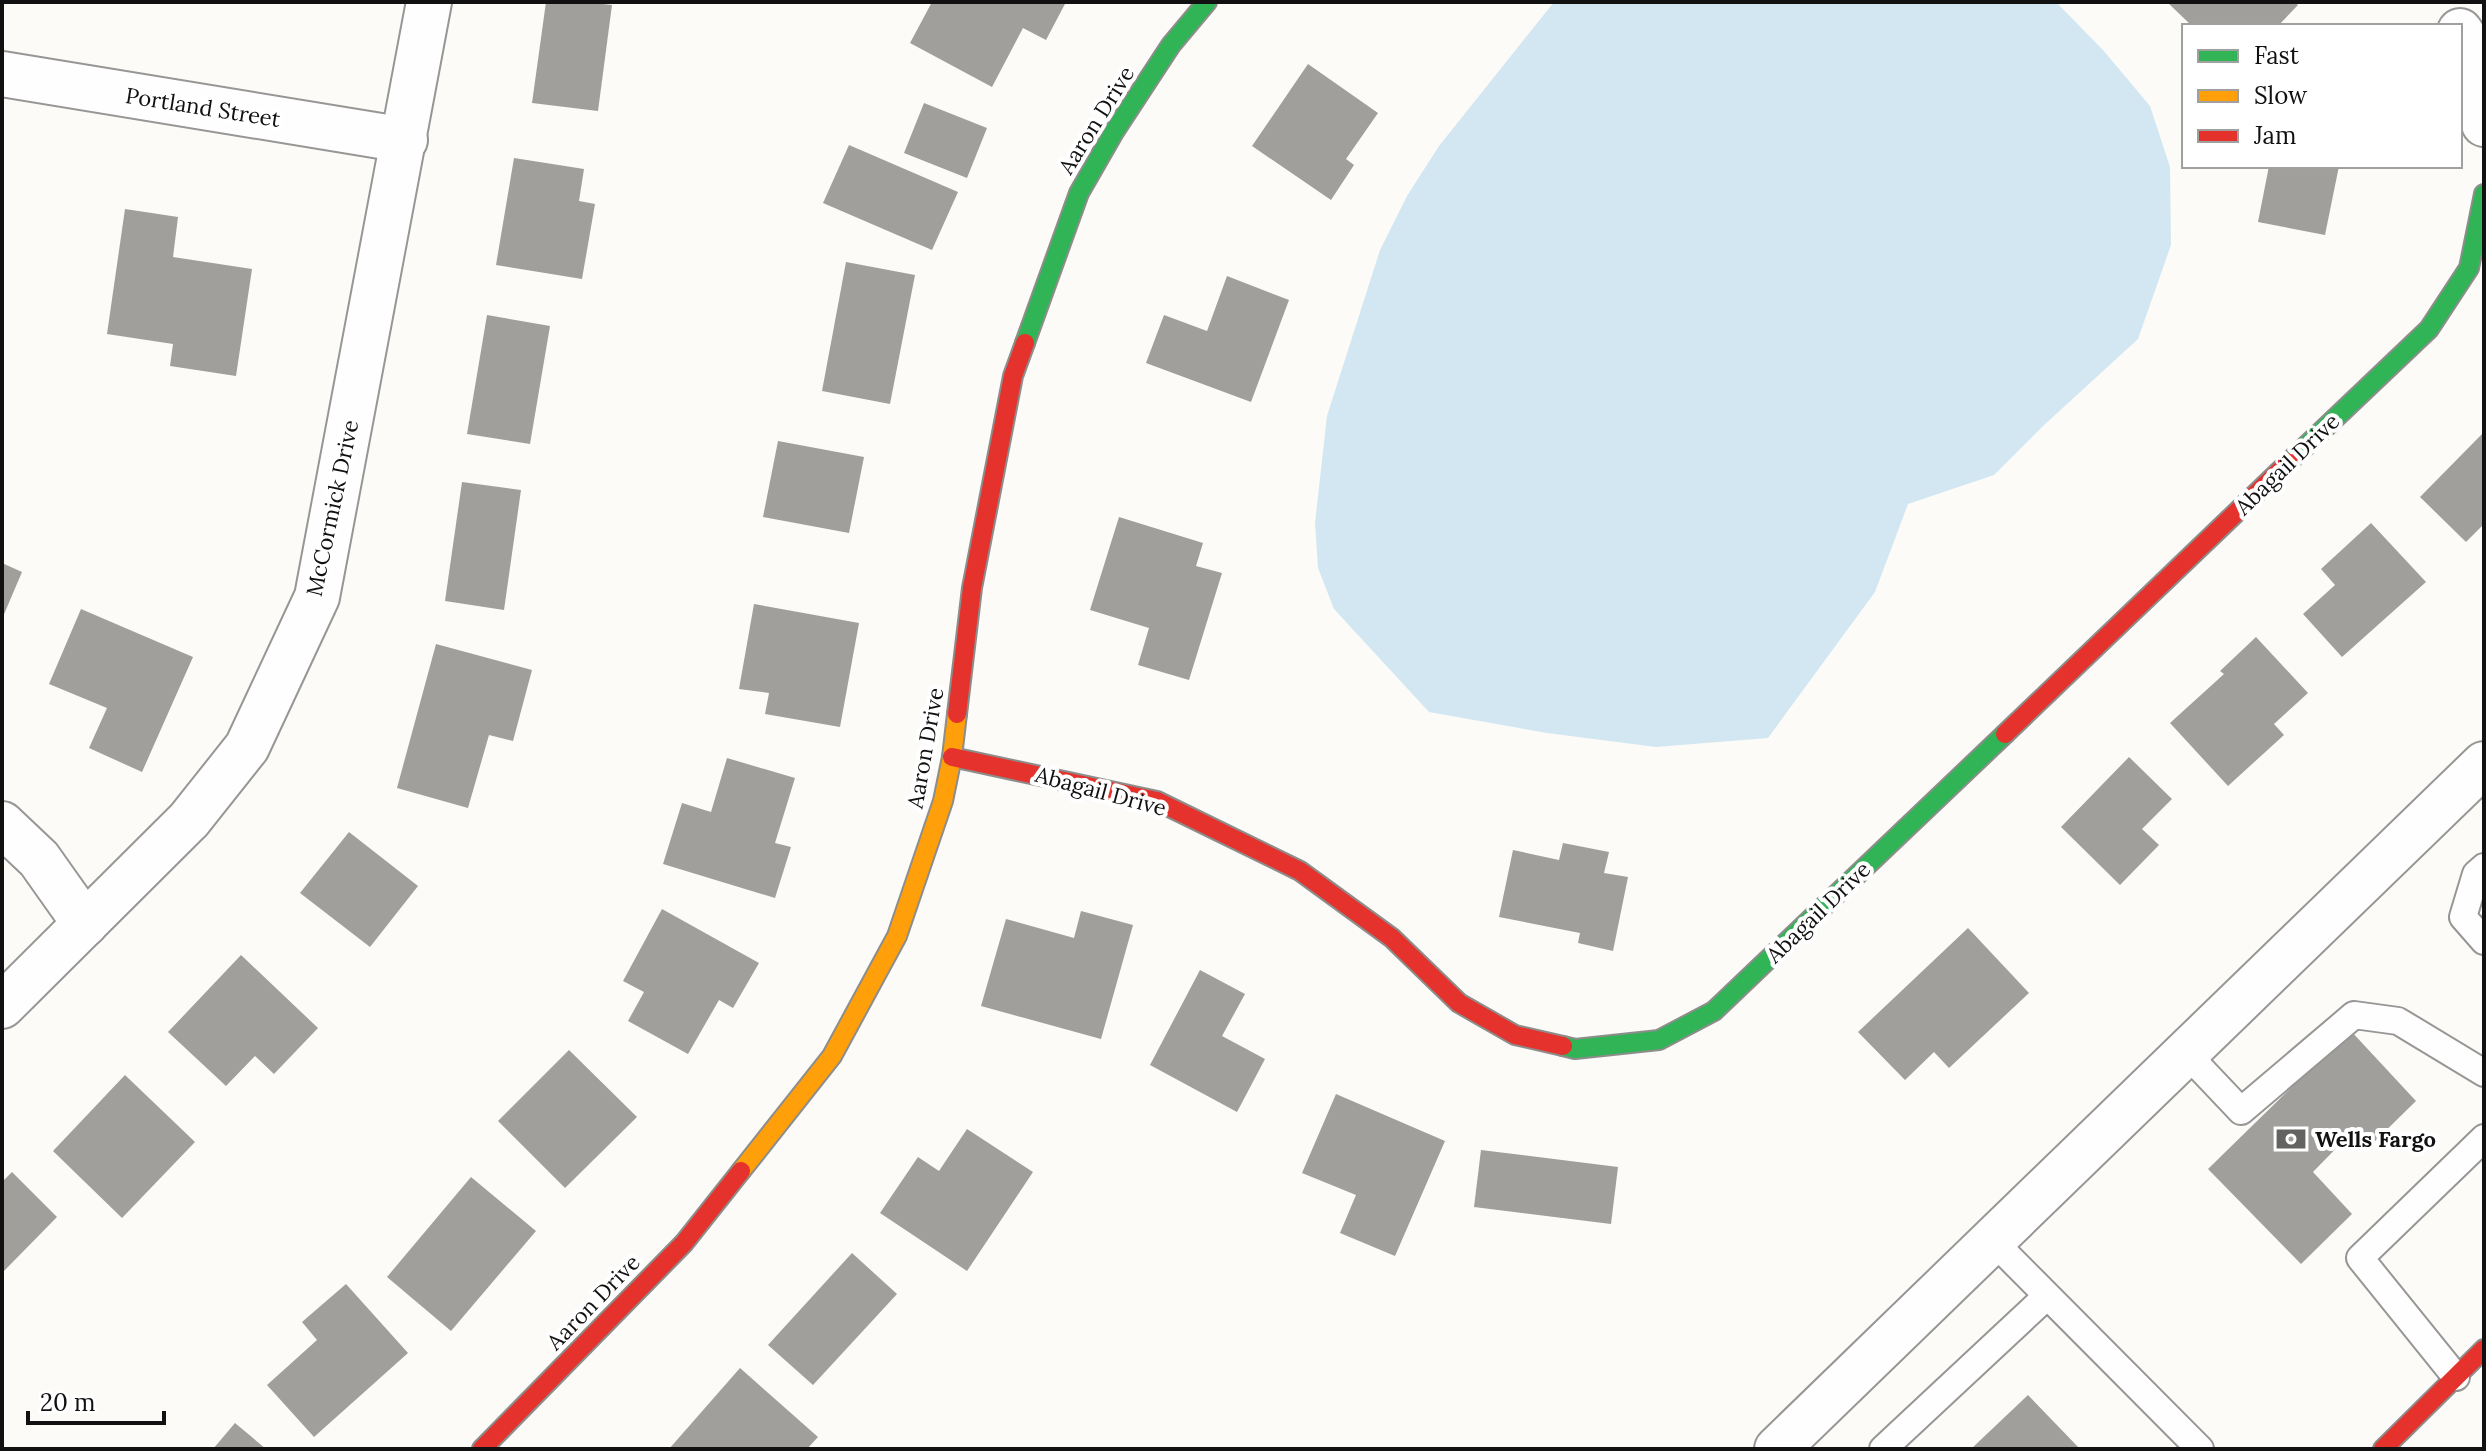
<svg xmlns="http://www.w3.org/2000/svg" width="2486" height="1451" font-family="Lora,serif">
<style>
.water{fill:#d2e7f2}
.building{fill:#a09f9c}
.lines{fill:none;stroke-linecap:round;stroke-linejoin:round}
.lane-casing{stroke:#979695;stroke-width:30}
.street-casing{stroke:#979695;stroke-width:48}
.fast-casing{stroke:#8d8d8c;stroke-width:22}
.slow-casing{stroke:#8d8d8c;stroke-width:22}
.jam-casing{stroke:#8d8d8c;stroke-width:22}
.lane{stroke:#fffefe;stroke-width:26}
.street{stroke:#fffefe;stroke-width:44}
.fast{stroke:#30b455;stroke-width:18}
.slow{stroke:#ff9f0a;stroke-width:18}
.jam{stroke:#e5322d;stroke-width:18}
.labels{text-anchor:middle;dominant-baseline:central;stroke-width:8;stroke-linejoin:round;paint-order:stroke}
.street-label{font-size:22px;fill:#111;stroke:#fff}
.poi-label{font-size:22px;font-weight:bold;fill:#111;stroke:#fff;text-anchor:start}
</style>
<rect width="100%" height="100%" fill="#fcfbf8"/>
<polygon class="water" points="1554,2 2056,2 2103,50 2150,106 2170,167 2171,245 2138,339 2042,427 1994,475 1908,504 1875,592 1768,738 1656,747 1547,733 1429,712 1334,609 1318,568 1315,523 1327,416 1380,250 1407,196 1439,146"/>
<g class="building">
<polygon points="546,2 585,2 612,5 598,111 532,103"/>
<polygon points="932,2 1066,2 1046,40 1023,28 992,87 910,43"/>
<polygon points="2167,2 2294,2 2298,5 2278,26 2192,26"/>
<polygon points="1308,64 1378,113 1346,159 1354,165 1331,200 1252,146"/>
<polygon points="924,103 987,128 967,178 904,153"/>
<polygon points="849,145 958,192 932,250 823,203"/>
<polygon points="514,158 584,169 579,201 595,204 582,279 496,265"/>
<polygon points="2269,166 2339,166 2325,235 2258,222"/>
<polygon points="125,209 178,217 173,257 252,269 236,376 170,366 173,344 107,334"/>
<polygon points="846,262 915,275 890,404 822,391"/>
<polygon points="1227,276 1289,300 1251,402 1146,363 1164,315 1207,331"/>
<polygon points="487,315 550,326 530,444 467,434"/>
<polygon points="2484,432 2484,524 2466,542 2420,497"/>
<polygon points="778,441 864,457 849,533 763,517"/>
<polygon points="462,482 521,490 504,610 445,601"/>
<polygon points="1119,517 1203,543 1196,566 1222,573 1189,680 1138,665 1149,628 1090,610"/>
<polygon points="2371,523 2426,582 2342,657 2303,614 2335,585 2321,569"/>
<polygon points="2,563 22,572 2,619"/>
<polygon points="754,604 859,623 840,727 765,714 769,693 739,689"/>
<polygon points="81,609 193,657 142,772 89,748 107,708 49,684"/>
<polygon points="2256,637 2308,693 2274,724 2284,735 2228,786 2170,723 2224,674 2220,671"/>
<polygon points="436,644 532,670 513,741 489,735 468,808 397,788"/>
<polygon points="2129,757 2172,799 2142,829 2159,845 2120,885 2061,827"/>
<polygon points="727,758 795,778 775,843 791,847 775,898 663,864 682,803 711,812"/>
<polygon points="349,832 418,886 370,947 300,893"/>
<polygon points="1563,843 1609,852 1604,873 1628,877 1613,951 1578,943 1580,933 1499,917 1513,850 1559,860"/>
<polygon points="662,909 759,963 733,1008 719,1000 688,1054 628,1021 644,992 623,981"/>
<polygon points="1081,911 1133,925 1101,1039 981,1006 1006,919 1074,938"/>
<polygon points="1968,928 2029,993 1949,1068 1934,1052 1905,1080 1858,1032"/>
<polygon points="241,955 318,1028 274,1074 255,1056 226,1086 168,1032"/>
<polygon points="1200,970 1245,994 1222,1036 1265,1059 1237,1112 1150,1065"/>
<polygon points="2350,1030 2416,1101 2368,1148 2353,1131 2313,1172 2352,1214 2301,1264 2208,1169"/>
<polygon points="569,1050 637,1117 565,1188 498,1121"/>
<polygon points="125,1075 195,1142 122,1218 53,1151"/>
<polygon points="1336,1094 1445,1141 1395,1256 1340,1233 1356,1195 1302,1173"/>
<polygon points="967,1129 1033,1172 967,1271 880,1213 918,1157 939,1171"/>
<polygon points="1481,1150 1618,1167 1611,1224 1474,1207"/>
<polygon points="12,1172 57,1217 2,1273 2,1182"/>
<polygon points="471,1177 536,1231 451,1331 387,1277"/>
<polygon points="852,1253 897,1294 813,1385 768,1345"/>
<polygon points="346,1284 408,1353 314,1437 267,1385 317,1340 302,1322"/>
<polygon points="740,1368 818,1437 807,1449 669,1449"/>
<polygon points="2028,1395 2080,1449 1971,1449"/>
<polygon points="235,1423 266,1449 213,1449"/>
</g>
<g class="lines">
<g class="lane-casing">
<g id="lane">
<polyline points="2484,867 2476,874 2463,917 2484,941"/>
<polyline points="2186,1053 2241,1111 2354,1015 2398,1021 2484,1073"/>
<polyline points="1992,1240 2200,1449"/>
<polyline points="2456,1377 2360,1258 2484,1138"/>
<polyline points="1883,1449 2047,1296"/>
</g>
</g>
<g class="street-casing">
<g id="street">
<polyline points="2460,31 2464,37 2484,124"/>
<polyline points="2,74 405,140"/>
<polyline points="2,824 39,859 85,924"/>
<polyline points="2,1006 189,820 247,747 317,597 429,2"/>
<polyline points="1777,1449 2484,764"/>
</g>
</g>
<g class="fast-casing">
<g id="fast">
<polyline points="1025,343 1079,193 1114,132 1171,45 1207,2"/>
<polyline points="2289,462 2429,329 2469,268 2484,194"/>
<polyline points="1563,1046 1575,1049 1659,1040 1714,1011 2005,734"/>
</g>
</g>
<g class="slow-casing">
<polyline id="slow" points="741,1171 832,1056 897,936 943,801 952,757 957,714"/>
</g>
<g class="jam-casing">
<g id="jam">
<polyline points="957,714 972,588 1013,376 1025,343"/>
<polyline points="2005,734 2289,462"/>
<polyline points="952,757 1157,801 1300,871 1392,938 1459,1003 1515,1035 1563,1046"/>
<polyline points="482,1449 684,1243 741,1171"/>
<polyline points="2383,1449 2484,1349"/>
</g>
</g>
<use href="#lane" class="lane"/>
<use href="#street" class="street"/>
<use href="#fast" class="fast"/>
<use href="#slow" class="slow"/>
<use href="#jam" class="jam"/>
</g>
<defs>
<g id="bank-bare" transform="scale(2.4)"><path d="M-6-4H6V4H-6ZM0-2.3a2.3 2.3 0 1 0 0 4.6a2.3 2.3 0 1 0 0-4.6Z" fill="#636362" stroke="#fff" stroke-width="2.5" paint-order="stroke"/></g>
</defs>
<g fill-rule="evenodd">
<use href="#bank-bare" x="2291" y="1139"/>
</g>
<g class="labels">
<g class="street-label">
<text transform="translate(203 107) rotate(9)">Portland Street</text>
<text transform="translate(1096 120) rotate(-58)">Aaron Drive</text>
<text transform="translate(2287 464) rotate(-44)">Abagail Drive</text>
<text transform="translate(332 508) rotate(-78)">McCormick Drive</text>
<text transform="translate(925 748) rotate(-80)">Aaron Drive</text>
<text transform="translate(1101 791) rotate(15)">Abagail Drive</text>
<text transform="translate(1818 912) rotate(-44)">Abagail Drive</text>
<text transform="translate(593 1302) rotate(-46)">Aaron Drive</text>
</g>
<g class="poi-label">
<text x="2315" y="1139">Wells Fargo</text>
</g>
</g>
<rect width="2486" height="1451" fill="none" stroke="#111111" stroke-width="8"/>
<rect x="2182" y="24" width="280" height="144" fill="#ffffff" stroke="#a0a0a0" stroke-width="2"/>
<rect x="2198" y="50" width="40" height="12" fill="#30b455" stroke="#a0a0a0" stroke-width="2"/>
<text x="2254" y="64" font-size="24" fill="#111111">Fast</text>
<rect x="2198" y="90" width="40" height="12" fill="#ff9f0a" stroke="#a0a0a0" stroke-width="2"/>
<text x="2254" y="104" font-size="24" fill="#111111">Slow</text>
<rect x="2198" y="130" width="40" height="12" fill="#e5322d" stroke="#a0a0a0" stroke-width="2"/>
<text x="2254" y="144" font-size="24" fill="#111111">Jam</text>
<path d="M28 1411v12h136v-12" fill="none" stroke="#111111" stroke-width="4"/>
<text x="40" y="1411" font-size="24" fill="#111111" stroke="#ffffff" stroke-width="6" paint-order="stroke">20 m</text>
</svg>
